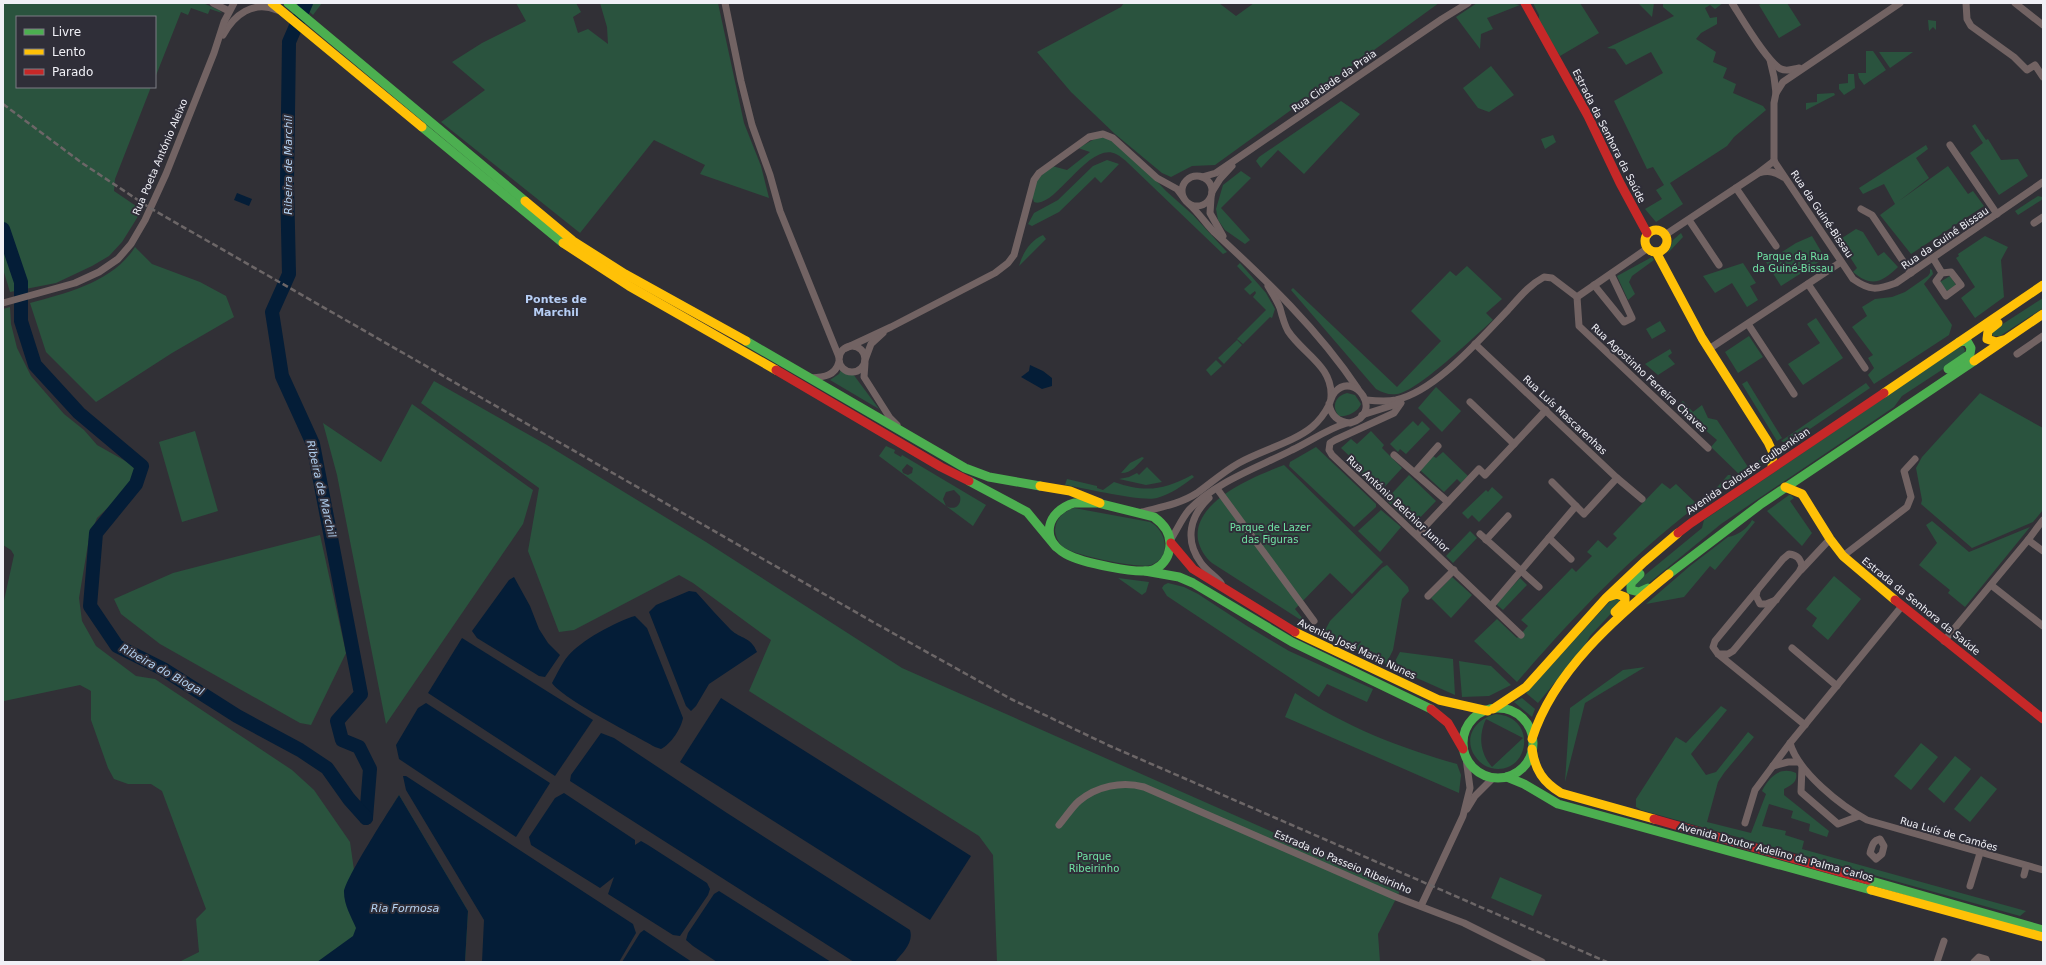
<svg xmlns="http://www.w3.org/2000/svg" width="2046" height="965" font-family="'DejaVu Sans',sans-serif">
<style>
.green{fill:#2a533e;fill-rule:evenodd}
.water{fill:#041d37}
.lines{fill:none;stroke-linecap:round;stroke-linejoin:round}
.river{stroke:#041d37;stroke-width:14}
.street{stroke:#726363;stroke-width:7}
.fast{stroke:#4caf50;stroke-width:9}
.slow{stroke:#ffc107;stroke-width:9}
.jam{stroke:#c62828;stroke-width:9}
.rail{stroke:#6c6667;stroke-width:2.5;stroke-dasharray:6 3;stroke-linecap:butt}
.labels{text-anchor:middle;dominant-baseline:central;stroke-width:4;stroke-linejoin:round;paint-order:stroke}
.street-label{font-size:10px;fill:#f0f0f6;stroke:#2f2e38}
.park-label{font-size:10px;fill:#71e4a5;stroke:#2f2e38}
.water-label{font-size:11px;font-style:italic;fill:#b3d1f1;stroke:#2f2e38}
.neighbourhood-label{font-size:11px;font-weight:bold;fill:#b7cff6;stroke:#2f2e38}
</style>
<rect width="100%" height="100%" fill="#313036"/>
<g class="green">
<polygon points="3,3 203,3 219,10 222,13 210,9 208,14 191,8 188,15 181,12 155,78 155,17 17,17 17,87 151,87 115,179 114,191 142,210 122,242 109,256 92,266 56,283 10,292 3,269"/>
<polygon points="300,3 322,3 313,15"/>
<polygon points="516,3 576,3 581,12 573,17 578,33 588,29 608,44 607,27 600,3 718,3 744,123 761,166 769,198 700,174 705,165 654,140 580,233 441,122 485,90 452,62 482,43 526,21"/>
<polygon points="1124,3 1219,3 1236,16 1254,3 1439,3 1215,165 1192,166 1171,177 1162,173 1115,134 1071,92 1037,52 1121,7"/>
<polygon points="1477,3 1510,3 1520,5 1487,18 1493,29 1481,34 1480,49 1456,17"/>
<polygon points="1533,3 1580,3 1599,33 1560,56 1539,22 1539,15"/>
<polygon points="1638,3 1654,3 1652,17"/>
<polygon points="1663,3 1723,3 1715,9 1710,5 1705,8 1710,18 1717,17 1717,24 1701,33 1696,39 1716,52 1713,62 1727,68 1723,78 1736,84 1733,93 1763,106 1766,110 1734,137 1727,146 1670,183 1683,204 1656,222 1645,209 1662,199 1656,190 1664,185 1653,167 1647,169 1614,101 1663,73 1651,52 1626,65 1615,49 1607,48 1674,16 1663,7"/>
<polygon points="1762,3 1787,3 1801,25 1779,38 1759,5"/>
<polygon points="1928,20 1936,21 1936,30 1933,27 1929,31"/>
<polygon points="1866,51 1873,51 1886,70 1864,85 1859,78 1858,73 1866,73"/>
<polygon points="1879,52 1913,52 1890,68"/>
<polygon points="1491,66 1514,95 1489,112 1478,108 1463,88"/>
<polygon points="1848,74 1854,74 1855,88 1844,95 1839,89 1839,84 1848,83"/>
<polygon points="1834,93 1835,95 1806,110 1806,103 1817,102 1817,94"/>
<polygon points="1341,101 1360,114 1304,174 1278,150 1261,168 1256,161 1259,157"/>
<polygon points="1975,124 1986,140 1988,139 2001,160 2018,159 2028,176 1999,195 1970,153 1983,143 1972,126"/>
<path d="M1102,135L1124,147L1166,191L1193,215L1227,252L1223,254L1128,163C1125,160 1120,156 1116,154C1088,141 1055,210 1034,202C1029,187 1041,174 1052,166L1067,170L1090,152L1078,148Z"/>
<polygon points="1553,135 1556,142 1545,149 1541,139"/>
<polygon points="1926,145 1928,149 1916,158 1929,178 1899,201 1948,166 1968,194 1973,191 1984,206 1911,254 1880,215 1895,204 1884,184 1863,194 1859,188"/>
<polygon points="1107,160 1119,164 1101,183 1095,177 1059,212 1032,226 1028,224 1034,213 1058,200 1093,166"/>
<polygon points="1241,171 1251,178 1221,208 1250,240 1245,244 1225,230 1218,220 1216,209 1223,185"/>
<polygon points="2038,196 2042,197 2043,199 2018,215 2015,211"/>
<path d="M1856,229L1863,232L1878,256L1884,252L1898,267C1882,282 1872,288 1853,272L1857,268L1839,240Z"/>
<polygon points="1681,233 1683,237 1668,253 1673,240"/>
<path d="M1043,235L1046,239L1019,266C1023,252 1030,241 1043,235Z"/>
<polygon points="1812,236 1825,258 1781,286 1766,262 1796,243"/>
<polygon points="1985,236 2008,247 2001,260 2004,297 1975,318 1961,298 1975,287 1956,258 1959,256 1958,254"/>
<path d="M135,247L152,264L200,282L226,296L234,317L172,353L96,402L46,352L30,303C67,293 113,282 135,247Z"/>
<polygon points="1652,257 1654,260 1632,276 1629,282 1635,294 1628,300 1617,276"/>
<polygon points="1240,263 1266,293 1275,309 1272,318 1270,317 1243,344 1237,339 1266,310 1253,297 1256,293 1255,291 1250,295 1244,289 1252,282 1237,266"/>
<polygon points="1743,263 1756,283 1750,286 1758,300 1747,307 1732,283 1715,293 1703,276"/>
<path d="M1467,266L1502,299L1486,313L1493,320C1476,335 1417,392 1397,394C1389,395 1383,393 1376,389L1291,290L1293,288L1397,387L1441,341L1411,311L1450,271L1456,276Z"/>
<polygon points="1930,269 1932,270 1933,274 1924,284 1952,325 1949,335 1874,384 1868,375 1874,368 1868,358 1873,355 1852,327 1867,316 1862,307 1875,299 1892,297 1905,292 1928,276 1930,273"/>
<polygon points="1950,276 1956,285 1947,291 1940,282"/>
<polygon points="2043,298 2043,308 2000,336 1993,336 1992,332 1995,329"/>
<polygon points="10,307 11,324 17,348 31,376 64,414 84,430 97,445 136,467 135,474 122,494 97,518 89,538 79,598 82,621 96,646 136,676 155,679 292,770 314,790 350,842 354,870 399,795 468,911 465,962 179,962 199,952 196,919 206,909 162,791 151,784 128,784 114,779 108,768 91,720 91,691 80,685 4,701 3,696 3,605 14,555 11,550 3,545 3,309"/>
<polygon points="1816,318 1843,358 1803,385 1788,364 1820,343 1807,324"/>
<polygon points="1660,321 1666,331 1652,339 1646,329"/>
<polygon points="1749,336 1763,357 1738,373 1725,352"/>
<polygon points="1237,340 1242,345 1224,364 1218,358"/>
<polygon points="1959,347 1963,347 1965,350 1963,356 1902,396 1894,407 1721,524 1644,587 1637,589 1635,585 1640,579 1702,528 1704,520"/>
<polygon points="1670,349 1672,353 1668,356 1675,364 1658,375 1645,364"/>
<polygon points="1216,360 1222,366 1211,376 1206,370"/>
<polygon points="841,370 853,374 879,409 830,380 839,374"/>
<polygon points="434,381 547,445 706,542 902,668 1401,889 1378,934 1380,962 997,962 993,855 979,836 749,691 771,640 693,583 679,575 574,630 559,632 528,551 539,488 421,403"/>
<polygon points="1747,381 1782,438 1777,441 1742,384"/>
<polygon points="1866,383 1870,388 1788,444 1781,441"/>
<polygon points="1436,387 1461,411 1442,432 1418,408"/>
<path d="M1347,393L1355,395L1361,404C1358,412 1347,417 1339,416C1331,407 1335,396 1347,393Z"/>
<polygon points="1980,393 2043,428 2043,510 2033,522 1972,548 1921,504 1922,500 1916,468 1922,457"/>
<path d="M1683,401L1693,412L1702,405L1708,418L1717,420L1748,467L1763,458L1765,462L1742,477L1711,447L1717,440C1704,428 1689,419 1677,405Z"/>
<polygon points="412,404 533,490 523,524 386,724 337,475 323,423 381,462"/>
<polygon points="1413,421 1418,426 1422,421 1430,429 1406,454 1400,449 1398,452 1390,444"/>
<polygon points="195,431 218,511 182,522 159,442"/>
<polygon points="1371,431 1384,445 1382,448 1402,468 1379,493 1358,472 1361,467 1341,448 1351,439 1357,444"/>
<path d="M886,446L895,450L894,453L901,457L902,455L986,505L973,526L879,456ZM907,464L913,468L912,473L908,475L903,473L902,470ZM954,490L960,496C962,505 955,511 946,506L943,499L946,492Z"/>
<polygon points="1316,447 1376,504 1376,507 1354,527 1289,466 1290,462"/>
<polygon points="1443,452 1468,476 1461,483 1457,479 1444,492 1420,470 1433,456 1436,458"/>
<path d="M1142,457L1144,458C1137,465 1132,473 1121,473L1130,463Z"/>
<path d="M1284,465L1383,562L1352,594L1330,573L1295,609L1307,624L1212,563C1205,557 1200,549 1198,540C1192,501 1255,476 1284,465Z"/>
<polygon points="1147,467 1162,482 1146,485 1119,479 1129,477 1137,473 1139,475"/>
<path d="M1192,475L1194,477C1182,486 1171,494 1157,498C1142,502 1084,488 1065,485L1067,479L1097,486V488L1103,490L1114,482C1146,493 1163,490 1192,475Z"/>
<polygon points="1409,475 1436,501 1413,525 1386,500"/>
<polygon points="1728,475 1734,475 1736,477 1711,494"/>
<path d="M1662,483L1670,489L1676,484L1698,505C1630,557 1573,617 1517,682L1474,641L1497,619L1517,638L1528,626L1521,620L1572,568L1576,572L1592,556L1587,552L1598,540L1607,548L1617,538L1613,534Z"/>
<polygon points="1492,487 1503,497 1479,522 1472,515 1468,519 1462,513 1486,490 1488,492"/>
<polygon points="1789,495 1791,495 1794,498 1790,501 1812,533 1802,546 1767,511"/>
<path d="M1074,508L1150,522C1166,530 1173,557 1151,565C1140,569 1070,555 1062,546C1058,542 1055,535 1055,530C1056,518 1063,512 1074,508Z"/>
<polygon points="1381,510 1401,527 1380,552 1358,531"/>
<path d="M1752,520L1755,522L1715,570L1710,566L1684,597L1646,604L1690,566L1728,537C1737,536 1748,528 1752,520Z"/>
<polygon points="1932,521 1969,552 2030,527 1965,607 1948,593 1950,590 1919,565 1937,543 1926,525"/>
<polygon points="1470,531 1477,538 1453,563 1446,556"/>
<polygon points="320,535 346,653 311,725 300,723 160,644 121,614 114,599 173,573"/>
<polygon points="1387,565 1408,587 1409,591 1402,599 1393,650 1386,664 1354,649 1361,642 1360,641 1352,649 1323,634 1330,621 1382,568"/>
<polygon points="1834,576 1861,599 1828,640 1812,626 1817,618 1806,609"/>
<polygon points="1452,577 1472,595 1451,618 1431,598"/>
<polygon points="1118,578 1149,582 1146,592 1142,595"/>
<polygon points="1520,578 1527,585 1503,610 1496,604"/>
<polygon points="1168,583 1184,587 1198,594 1247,626 1289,651 1373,689 1367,702 1327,684 1319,697 1167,596 1162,588 1164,585"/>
<polygon points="1616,598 1619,599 1619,605 1590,636 1584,647 1538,703 1526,693 1611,600"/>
<polygon points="1400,652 1453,659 1455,695 1392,667"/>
<polygon points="1459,661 1491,666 1511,685 1489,696 1462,697"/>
<polygon points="1645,667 1585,703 1565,782 1570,708 1623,670"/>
<path d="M1295,693C1344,726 1400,748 1457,764L1461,775L1459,793L1285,717Z"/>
<polygon points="1522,698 1535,709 1532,717 1514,702"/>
<path d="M1721,706L1727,710L1691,754L1706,775L1716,772L1748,732L1754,737L1724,773L1718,782L1707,822L1751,833L1766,794L1762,791C1769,777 1780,766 1796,773C1798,782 1791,785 1784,789V795L1829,831L1827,837L1809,831L1810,824L1791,818L1793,811L1769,804L1762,826L1786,831L1785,835L1804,841L1802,849L2026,911L2020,916L1641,810L1636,807V799L1676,737L1686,743Z"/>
<path d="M1496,714C1540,718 1528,777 1491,768C1483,766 1477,760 1473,753C1464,734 1478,718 1496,714ZM1486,719L1523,738L1492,767C1480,753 1478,736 1486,719Z"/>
<polygon points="1921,743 1938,757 1911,790 1894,776"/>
<polygon points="1955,756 1971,769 1944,803 1928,789"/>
<polygon points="1981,776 1997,789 1970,822 1954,809"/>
<polygon points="1500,877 1542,895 1533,916 1491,898"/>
</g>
<g class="water">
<polygon points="237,193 252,199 249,206 234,200"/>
<polygon points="1030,365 1043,371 1052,378 1052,386 1042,389 1021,377 1029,371"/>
<polygon points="514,577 530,606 539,629 548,643 560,655 545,677 539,676 477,638 472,631 509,580"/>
<path d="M689,591L696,592C708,605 719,618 731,630C741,639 751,637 757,652L709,684L696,706L691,711L686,706L649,612L656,605Z"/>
<path d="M635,616L647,628L683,718C681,729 671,744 661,749L655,747C633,734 564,700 552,683C557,674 562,663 568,656C580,641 617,621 635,616Z"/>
<polygon points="462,638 593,720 555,776 428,693"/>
<polygon points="721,698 971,856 930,920 680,762"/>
<polygon points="426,703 550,783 516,837 399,759 396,745 418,708"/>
<path d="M601,733L614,738L727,813L910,930C914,943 902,953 895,962H854L570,781L571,775Z"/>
<polygon points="403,776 406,776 633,924 636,933 619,962 482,962 484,920 406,790"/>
<polygon points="564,793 635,840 635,845 641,841 648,845 707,883 710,889 708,895 680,936 673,935 608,894 614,877 600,888 531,845 529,837 555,798"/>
<path d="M399,795L468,911L465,962H317L353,936L356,928C351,916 344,905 344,892C345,879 389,811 399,795Z"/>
<polygon points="719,891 831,962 717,962 693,946 686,940 688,933 714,894"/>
<polygon points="644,930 692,962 622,962 640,933"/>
</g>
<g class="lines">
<g class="river">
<polyline points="306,3 289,42 287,183 289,274 272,312 282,376 313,444 361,694 337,721 342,740 359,747 370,769 366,818"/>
<polyline points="3,229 21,282 21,321 35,365 79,413 142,466 136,484 96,533 90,606 117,646 163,669 237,716 300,750 327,768 349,799 366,818"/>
</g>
<g class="street">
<polyline points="213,3 229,11"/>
<polyline points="725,3 741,81 752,125 770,175 780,211 839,357"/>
<path d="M1732,3C1741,17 1767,62 1781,69C1787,72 1793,69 1799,68"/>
<polyline points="1966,3 1967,19 1971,26 2014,57 2027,70 2035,65 2043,77"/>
<polyline points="2015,3 2043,25"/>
<path d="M223,35C234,15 253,0 277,10"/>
<polyline points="1770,60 1774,77 1776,93"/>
<polyline points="1950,145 1997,214"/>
<path d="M1774,161L1853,279C1870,291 1877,290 1896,283L2043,182"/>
<polyline points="1774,161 1774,103 1776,93 1783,82 1900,3"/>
<path d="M1759,173C1769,170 1775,172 1783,177"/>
<circle cx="1197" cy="191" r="15"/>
<polyline points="1202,177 1216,173 1442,19 1468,3"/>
<polyline points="1736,188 1776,246"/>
<polyline points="1212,192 1220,179 1232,166"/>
<polyline points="1211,198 1210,213 1223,236"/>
<path d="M1189,204C1199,213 1205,223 1214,232C1266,280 1318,329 1358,389"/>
<polyline points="1861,209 1872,215 1911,273"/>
<polyline points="1689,220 1719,265"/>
<polyline points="2034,223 2043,217"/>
<polyline points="1665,235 1757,174 1774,161"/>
<polyline points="1933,258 1942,273 1936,281 1946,296 1961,285 1951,272 1942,273"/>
<polyline points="1808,284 1865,368"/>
<polyline points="1594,285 1624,322 1632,318 1611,274"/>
<path d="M1268,286C1272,293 1277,300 1280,308C1282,316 1284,324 1288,331C1303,354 1333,366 1331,397"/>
<polyline points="1577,297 1579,326 1708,448"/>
<polyline points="3,303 75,283 99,272 118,259 131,244 145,220 166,174 214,53 224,22 234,3"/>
<polyline points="1748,324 1794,394"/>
<polyline points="1475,344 1617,478 1642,499"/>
<circle cx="852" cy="359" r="13"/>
<polyline points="846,348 891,327 995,273 1008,263 1014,255 1034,180 1039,173 1089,137 1103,134 1113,138 1157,178 1177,189 1183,197"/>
<polyline points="1709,349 1841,262"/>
<polyline points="2017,354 2043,336"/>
<polyline points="865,360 871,344 883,333"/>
<polyline points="865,363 864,377 890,418 897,425"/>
<path d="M811,378C824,377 835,376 839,362"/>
<path d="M1366,400C1376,401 1386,402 1396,400C1436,391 1480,339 1508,310C1519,298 1529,285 1544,277L1552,278L1577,297L1648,248"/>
<polyline points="1470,402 1514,444"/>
<polyline points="1401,403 1394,413 1335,440 1330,443 1329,450 1332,455 1521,635"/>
<polyline points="1362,415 1400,403"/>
<polyline points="1394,455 1448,502"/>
<polyline points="1415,472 1438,446"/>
<polyline points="1552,482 1576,506"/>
<polyline points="1218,490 1314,621"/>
<path d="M1209,498C1190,516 1184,540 1201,563C1207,571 1215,576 1221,583"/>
<path d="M1142,512C1161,507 1180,504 1197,493C1211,483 1223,472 1239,463C1260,451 1294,442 1312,427C1319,421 1325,413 1329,405C1331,400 1331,396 1335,392C1355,370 1385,414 1350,423C1338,422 1331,416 1329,404"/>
<polyline points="2043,520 2028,540 2043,551"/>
<polyline points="1480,534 1539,587"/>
<polyline points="1417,535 1479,469 1485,475 1546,410"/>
<polyline points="1549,538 1571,559"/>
<path d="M1171,539C1177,530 1182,518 1189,510C1215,482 1259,467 1292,450C1311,441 1327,429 1347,423"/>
<polyline points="1486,540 1508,516"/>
<polyline points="1843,556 1907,507 1911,497 1904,471 1915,459"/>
<polyline points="1801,570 1830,539"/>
<polyline points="1991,585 2043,626"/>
<polyline points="1757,591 1756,596 1760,604 1766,604 1776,600"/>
<polyline points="1428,596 1454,570"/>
<polyline points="1491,606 1576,506 1584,514 1617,478"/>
<polyline points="1944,641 2028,540"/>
<polyline points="1792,648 1837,686"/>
<path d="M1718,654H1728L1733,651L1799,572L1802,566C1800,558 1797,555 1789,554L1783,559L1715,641L1713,647L1718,654L1805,725"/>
<path d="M1790,743C1798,772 1841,806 1867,820L2043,870"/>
<polyline points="1773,766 1788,762 1798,762"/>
<polyline points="1802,767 1801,792 1838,824 1859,816"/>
<polyline points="1467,809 1475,796 1493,778"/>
<polyline points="1745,823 1755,790 1790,743 1902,606"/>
<path d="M1059,825C1066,817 1072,807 1079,801C1097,786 1122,781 1144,787L1396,897L1464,923L1542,962"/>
<path d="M1880,839L1884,846L1882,854L1876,859L1870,853C1872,847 1872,841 1880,839Z"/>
<polyline points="2024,875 2026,867"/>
<polyline points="1970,886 1980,853"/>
<polyline points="1421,906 1463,816 1470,788 1466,758"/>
<polyline points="1937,962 1944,941"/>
<polyline points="1974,962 1979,957 1986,959 1987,962"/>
</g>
<g class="fast">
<polyline points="288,3 525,201"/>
<polyline points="422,127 563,243"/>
<polyline points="746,341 965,468 989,477 1040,486"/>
<polyline points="1948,369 1970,354 1971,348 1967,341 1959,342"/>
<polyline points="969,481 1027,512 1056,547"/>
<path d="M1074,503H1098L1154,517C1165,525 1173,536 1169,551C1168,558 1162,566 1155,569C1141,576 1080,562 1066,554C1039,539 1047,511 1074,503Z"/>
<polyline points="1145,571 1179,577 1193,583 1292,642 1431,709"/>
<polyline points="1640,574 1631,583 1631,590 1639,592 1648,588"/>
<polyline points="1669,574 1761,504 1974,361"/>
<circle cx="1498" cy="743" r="35"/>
<polyline points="1507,777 1524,784 1558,804 1871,890"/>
<polyline points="1868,880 2043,930"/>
</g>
<g class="slow">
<polyline points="272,3 422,127"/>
<polyline points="525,201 573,241 625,274 746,341"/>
<circle cx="1656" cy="241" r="11"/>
<polyline points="563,243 629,286 776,370"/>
<polyline points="1656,252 1702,338 1768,442 1773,453 1772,467"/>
<polyline points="1998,323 1988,331 1987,339 1996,342 2003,340"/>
<polyline points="1974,361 2043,314"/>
<polyline points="1884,393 2043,285"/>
<polyline points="1040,486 1070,491 1100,503"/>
<polyline points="1785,487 1802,494 1830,539 1843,556 1895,600"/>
<polyline points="1608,597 1617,594 1625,597 1625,602 1615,612"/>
<polyline points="1295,632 1439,700 1488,711"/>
<polyline points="1493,709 1526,687 1606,598 1644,562 1678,533"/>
<path d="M1532,739C1553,672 1616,617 1669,574"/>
<path d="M1532,749C1535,770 1543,782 1561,793L1654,819"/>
<polyline points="1871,890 2043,937"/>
</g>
<g class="jam">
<polyline points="1525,3 1588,116 1620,183 1647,233"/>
<polyline points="776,370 941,467 969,481"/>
<polyline points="1678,533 1691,523 1884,393"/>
<polyline points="1171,543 1193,569 1295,632"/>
<polyline points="1895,600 2043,719"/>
<polyline points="1431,709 1448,723 1463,749"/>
<polyline points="1654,819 1868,880"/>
</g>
<polyline class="rail" points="3,104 82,163 150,208 873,622 1011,699 1110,746 1607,962"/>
</g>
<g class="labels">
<g class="street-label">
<text transform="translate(1334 81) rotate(-35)">Rua Cidade da Praia</text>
<text transform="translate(1609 136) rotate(63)">Estrada da Senhora da Saúde</text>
<text transform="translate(160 157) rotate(-67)">Rua Poeta António Aleixo</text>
<text transform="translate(1822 214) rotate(56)">Rua da Guiné-Bissau</text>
<text transform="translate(1945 238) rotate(-34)">Rua da Guiné Bissau</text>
<text transform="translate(1649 378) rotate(43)">Rua Agostinho Ferreira Chaves</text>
<text transform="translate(1565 415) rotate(43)">Rua Luís Mascarenhas</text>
<text transform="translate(1748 471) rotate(-34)">Avenida Calouste Gulbenkian</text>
<text transform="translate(1398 504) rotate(43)">Rua António Belchior Junior</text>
<text transform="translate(1921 606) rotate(39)">Estrada da Senhora da Saúde</text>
<text transform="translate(1357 649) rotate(25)">Avenida José Maria Nunes</text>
<text transform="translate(1949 834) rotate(16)">Rua Luís de Camões</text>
<text transform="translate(1776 852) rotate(15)">Avenida Doutor Adelino da Palma Carlos</text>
<text transform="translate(1343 862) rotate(23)">Estrada do Passeio Ribeirinho</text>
</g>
<g class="park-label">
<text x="1793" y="256">Parque da Rua<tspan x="1793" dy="12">da Guiné-Bissau</tspan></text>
<text x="1270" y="527">Parque de Lazer<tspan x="1270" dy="12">das Figuras</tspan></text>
<text x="1094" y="856">Parque<tspan x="1094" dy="12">Ribeirinho</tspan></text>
</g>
<g class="water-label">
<text transform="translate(288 165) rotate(-90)">Ribeira de Marchil</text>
<text transform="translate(321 489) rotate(77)">Ribeira de Marchil</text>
<text transform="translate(162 670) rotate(29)">Ribeira do Biogal</text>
<text x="405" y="908">Ria Formosa</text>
</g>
<g class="neighbourhood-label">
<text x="556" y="299">Pontes de<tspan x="556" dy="13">Marchil</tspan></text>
</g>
</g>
<rect width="2046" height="965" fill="none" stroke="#f0f0f6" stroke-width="8"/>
<rect x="16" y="16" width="140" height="72" fill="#2f2e38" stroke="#7c7c84"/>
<rect x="24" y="29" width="20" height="6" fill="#4caf50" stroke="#7c7c84"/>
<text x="52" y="36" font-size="12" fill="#f0f0f6">Livre</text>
<rect x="24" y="49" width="20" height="6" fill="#ffc107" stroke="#7c7c84"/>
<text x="52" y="56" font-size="12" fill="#f0f0f6">Lento</text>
<rect x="24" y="69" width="20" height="6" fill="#c62828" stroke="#7c7c84"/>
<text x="52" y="76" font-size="12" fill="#f0f0f6">Parado</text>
</svg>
